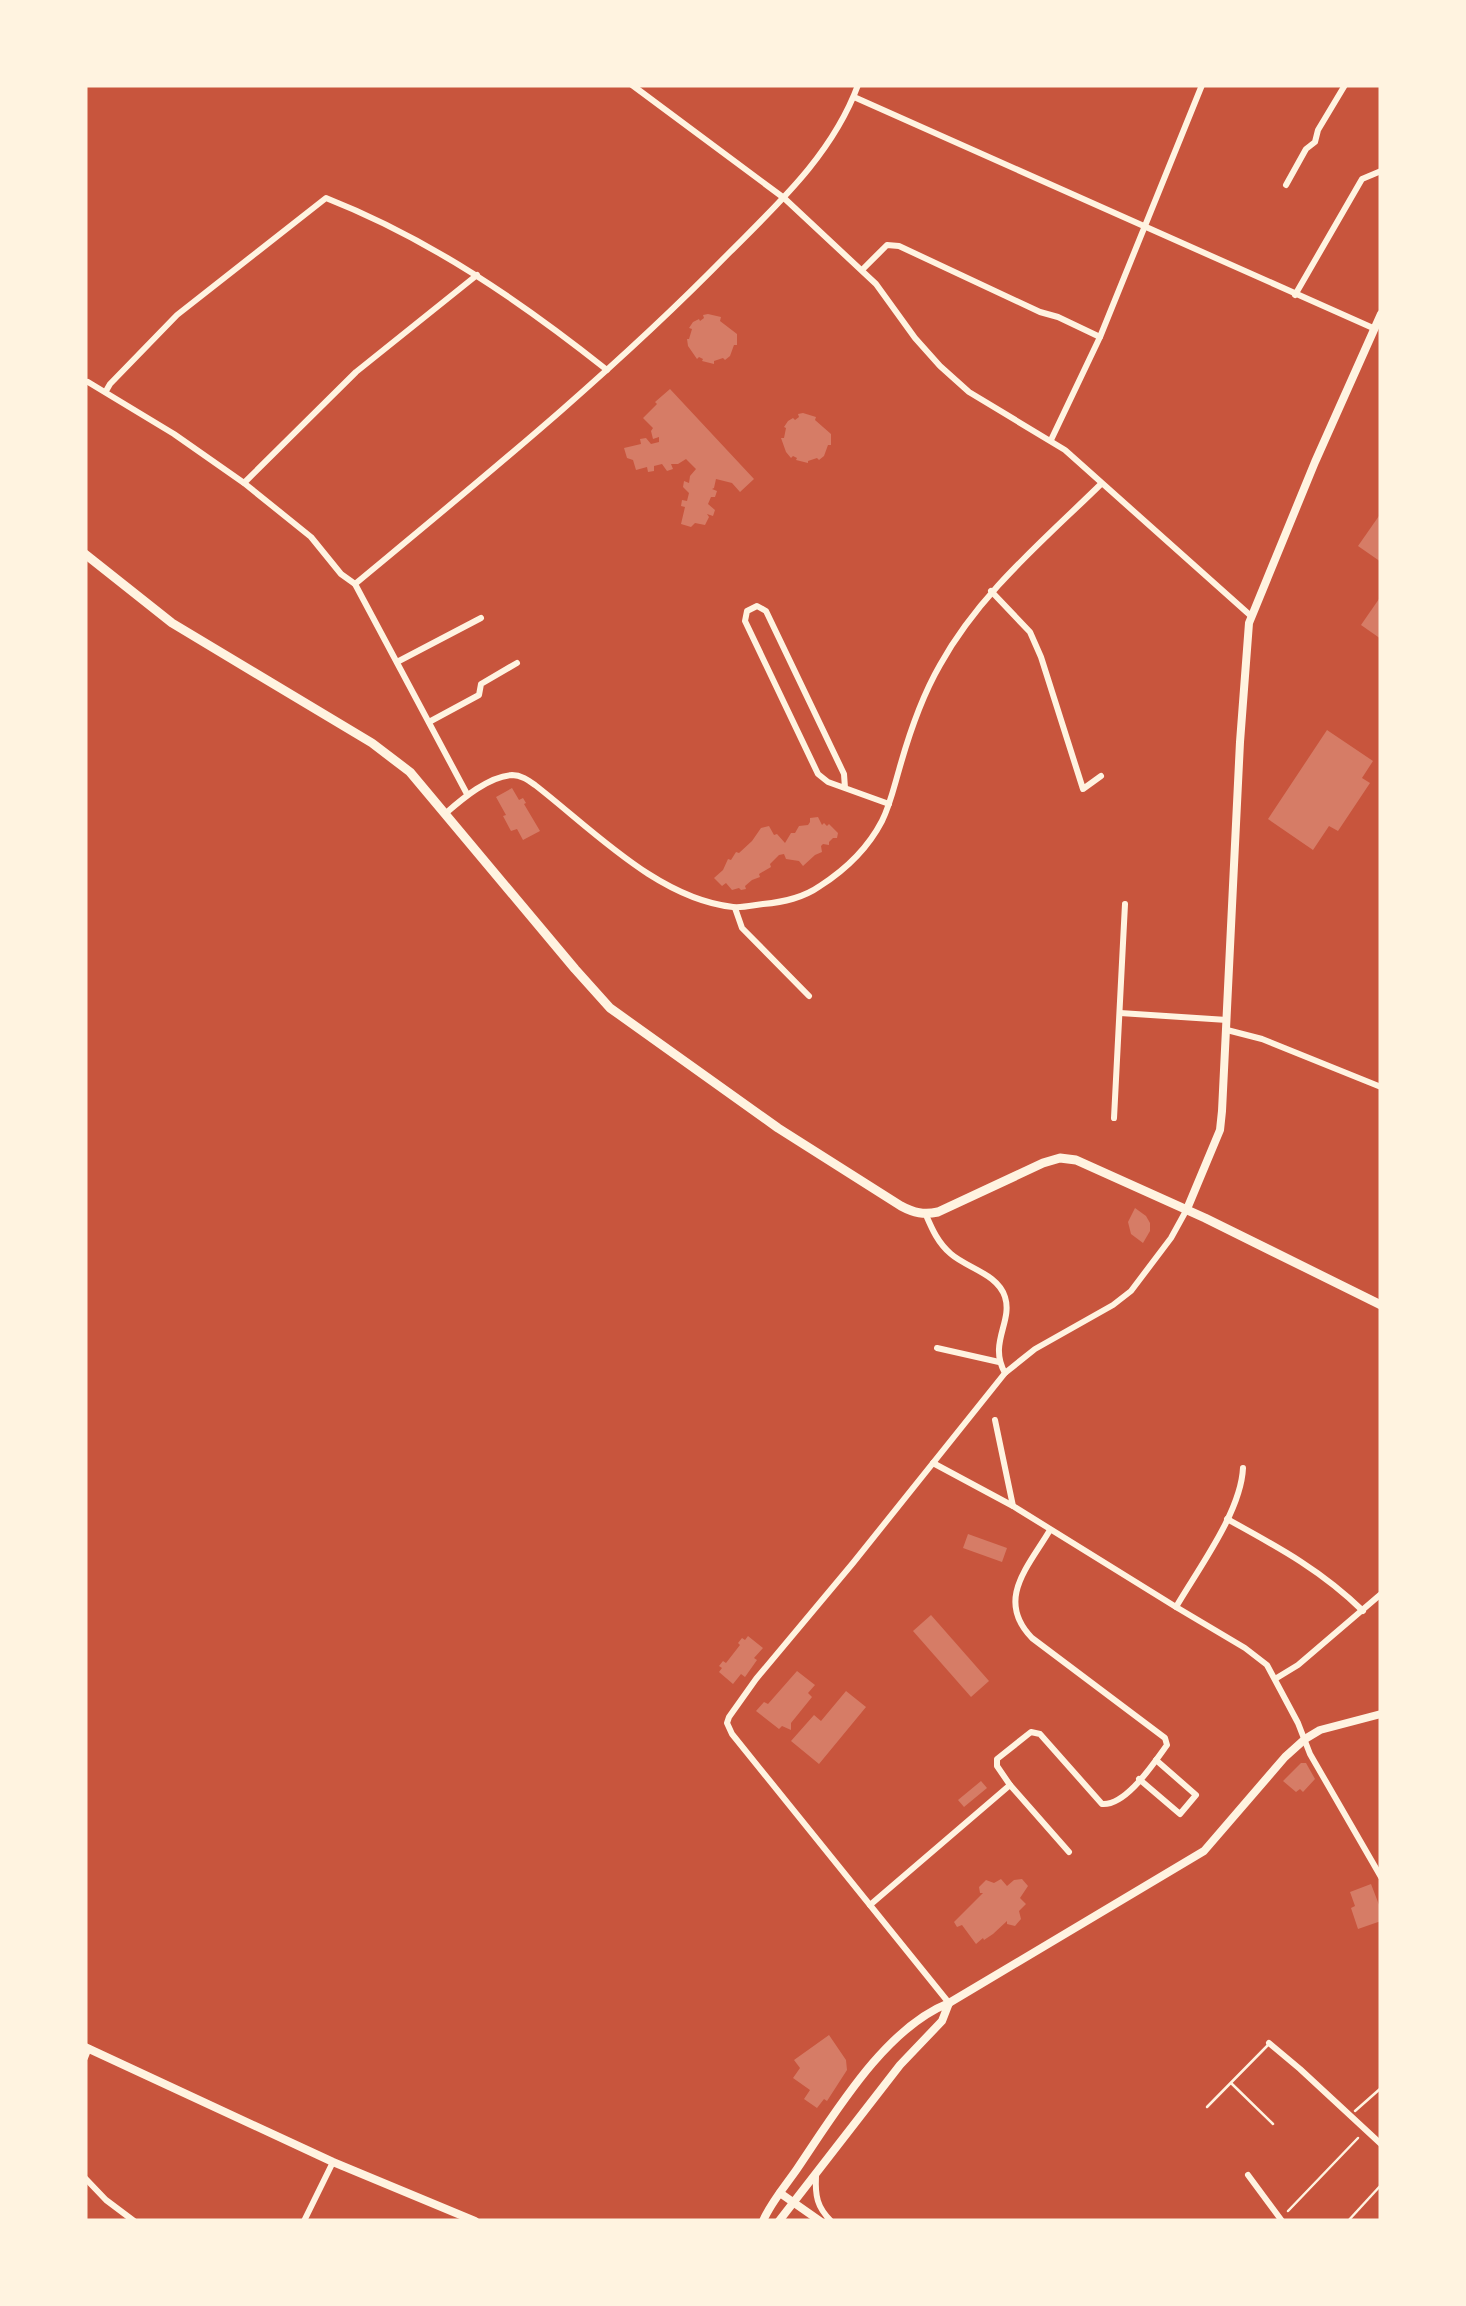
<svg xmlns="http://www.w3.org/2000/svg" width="1466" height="2306" font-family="'Fira Sans',sans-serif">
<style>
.building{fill:#d67c66}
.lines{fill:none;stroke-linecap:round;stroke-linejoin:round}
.path{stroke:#fff3e0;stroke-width:2.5}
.service{stroke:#fff3e0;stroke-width:2.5}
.minor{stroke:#fff3e0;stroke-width:6}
.tertiary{stroke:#fff3e0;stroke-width:8}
.secondary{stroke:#fff3e0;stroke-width:9}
</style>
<rect width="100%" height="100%" fill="#c8553d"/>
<g class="building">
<polygon points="708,314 721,317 720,321 737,334 737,345 734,345 730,356 725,360 723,358 714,361 714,364 702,361 703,359 699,357 697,359 688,346 687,339 689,339 692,329 689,328 693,322 699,319 700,321 704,318 703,315"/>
<polygon points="670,389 754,479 740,492 732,483 716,479 714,488 712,489 717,491 715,497 711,497 708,504 715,510 713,516 707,514 709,517 705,525 695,523 691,527 681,524 685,507 681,506 682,500 687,501 689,493 683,487 684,481 689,483 690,476 696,469 686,459 678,464 671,464 673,469 667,471 662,464 654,466 654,471 648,472 647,467 636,470 633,460 627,458 624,448 641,444 640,439 646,438 651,444 659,442 659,437 653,439 651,431 653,428 643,418 657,404 655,402"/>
<polygon points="803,413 816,417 815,420 831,434 831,445 828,445 824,456 819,460 817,458 808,461 808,463 796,460 797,458 793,456 791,458 786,452 781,438 784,438 786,428 784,427 788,421 793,418 795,420 799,417 798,414"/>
<polygon points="1381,513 1381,562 1358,546"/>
<polygon points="1381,596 1381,639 1361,625"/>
<polygon points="1327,730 1373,761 1362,778 1370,783 1338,831 1329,826 1313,850 1268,819"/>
<polygon points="512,788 519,800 523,798 526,803 524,804 540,831 523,840 517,829 511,831 503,816 506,815 496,797"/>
<polygon points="818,817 822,825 824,823 827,826 829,824 838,833 837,838 833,838 829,842 829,845 823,844 821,846 822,852 815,855 803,866 799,861 786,859 784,854 779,855 770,864 771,867 759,874 760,877 752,880 745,886 746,889 741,890 739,888 732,890 726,883 722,886 714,878 723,870 728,859 731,860 736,852 739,853 752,841 761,828 769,826 774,835 777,834 785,843 791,833 795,833 799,826 808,825 810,822 810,818"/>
<polygon points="1135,1208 1146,1216 1150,1223 1150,1231 1143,1243 1131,1234 1128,1222"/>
<polygon points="968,1534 1007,1548 1002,1562 963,1548"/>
<polygon points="931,1615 989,1681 971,1697 913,1631"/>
<polygon points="748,1636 763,1648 754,1658 757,1660 745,1677 741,1674 733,1684 719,1672 722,1668 719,1666 723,1661 726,1663 740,1645 738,1643 742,1638 745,1640"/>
<polygon points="797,1671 815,1685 808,1693 812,1697 791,1723 791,1730 782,1726 779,1729 756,1711 764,1702 768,1704"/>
<polygon points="846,1691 866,1707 819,1764 791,1741 814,1715 821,1721"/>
<polygon points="1301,1763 1306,1763 1315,1779 1303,1792 1300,1789 1296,1792 1283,1781"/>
<polygon points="981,1781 987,1788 964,1807 958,1800"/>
<polygon points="1001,1879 1007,1886 1014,1880 1022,1879 1028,1886 1020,1898 1026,1904 1019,1911 1021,1919 1015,1926 1007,1924 1007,1921 993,1934 984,1940 983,1938 976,1944 962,1925 957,1927 954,1922 983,1893 980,1893 979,1887 986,1880 994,1883"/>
<polygon points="1371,1884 1381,1910 1381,1921 1358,1929 1351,1908 1355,1906 1350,1892"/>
<polygon points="829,2035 846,2060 847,2070 827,2101 824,2099 817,2108 804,2099 810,2090 793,2078 800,2068 794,2060"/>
</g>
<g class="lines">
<g class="path">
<polyline points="1355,2111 1381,2088"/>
<polyline points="1288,2211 1358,2138"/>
<polyline points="1348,2221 1381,2185"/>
</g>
<g class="service">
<polyline points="1231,2083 1273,2124"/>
<polyline points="1207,2107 1269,2044"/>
</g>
<g class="minor">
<polyline points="632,85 784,198 876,284 915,338 940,366 969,392 1065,450 1251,616"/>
<polyline points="854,97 1373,328"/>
<polyline points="1286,185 1306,149 1315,142 1318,130 1345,85"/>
<polyline points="862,270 887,245 899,246 1040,312 1058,317 1100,337"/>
<polyline points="1295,295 1362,179 1381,171"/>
<polyline points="88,382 174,434 244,483 311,537 341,574 355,584 467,794"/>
<path d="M106,391L110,384L177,315L326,198C430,239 520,301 607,370"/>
<polyline points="1051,440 1100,337 1202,85"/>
<polyline points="244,483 356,372 477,275"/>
<path d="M355,584C484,477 613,372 730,252C780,202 833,153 858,85"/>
<polyline points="991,591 1030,632 1041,657 1083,789 1101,776"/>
<polyline points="397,662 481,618"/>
<polyline points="429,722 479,695 481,684 517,663"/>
<polyline points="845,788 844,774 766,611 757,606 747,611 745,621 818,774 828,782 889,804"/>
<path d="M446,813C462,799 489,776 512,775C521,775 528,780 535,785C592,829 658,899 733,907C743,908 754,905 763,904C784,902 803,898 820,886C845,870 868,848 882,821C890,805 894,787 899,770C909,734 921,698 940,665C980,593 1043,541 1101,484"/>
<polyline points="735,908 742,928 809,996"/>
<polyline points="1120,1013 1227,1020"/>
<polyline points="1227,1030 1262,1039 1381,1087"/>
<polyline points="1114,1118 1125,904"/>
<path d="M926,1215C932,1229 938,1243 951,1254C967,1268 998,1274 1005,1297C1013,1322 988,1343 1005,1373"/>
<polyline points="937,1348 999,1362"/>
<polyline points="995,1420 1013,1506"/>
<polyline points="933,1463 1013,1506 1176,1607 1245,1648 1267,1665 1298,1723 1310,1754 1381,1877"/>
<path d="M1227,1519C1278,1547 1321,1570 1363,1611"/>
<path d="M1176,1607C1198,1569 1241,1512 1243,1468"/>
<polyline points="1275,1679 1298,1665 1381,1594"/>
<polyline points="1139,1779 1180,1814 1196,1795 1156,1760"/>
<polyline points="1010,1785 1069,1852"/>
<path d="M870,1905L1010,1785L997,1766V1759L1031,1732L1040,1734L1102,1804C1126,1806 1153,1764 1167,1745L1165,1738L1032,1638C995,1600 1028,1567 1050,1530"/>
<polyline points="949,2003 732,1734 727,1723 729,1717 756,1679 853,1563 1005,1373 1035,1349 1113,1305 1131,1291 1171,1238 1187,1209"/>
<polyline points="1269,2043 1300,2069 1381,2144"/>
<polyline points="85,2058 89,2048"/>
<polyline points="1248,2175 1282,2221"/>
<path d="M816,2176C815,2196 817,2207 831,2221"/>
<polyline points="85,2178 106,2200 134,2221"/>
<polyline points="304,2221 333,2162"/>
</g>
<g class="tertiary">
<polyline points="1187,1209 1220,1130 1222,1111 1240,742 1249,623 1315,462 1381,314"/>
<polyline points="85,2047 333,2162 475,2221"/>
<polyline points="780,2193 820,2221"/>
<path d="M763,2221C771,2202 786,2185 797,2169C835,2113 885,2028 949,2003L1204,1851L1285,1757L1305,1739L1320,1730L1381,1714"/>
<polyline points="779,2221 900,2065 942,2021 949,2003"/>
</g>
<path class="secondary" d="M85,554L172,623L372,743L410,772L575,969L610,1008L778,1128L901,1206C914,1213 924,1215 938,1212L1043,1163L1060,1158L1076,1160L1205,1218L1381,1305"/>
</g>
<rect width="1466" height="2306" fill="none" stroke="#fff3e0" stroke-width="175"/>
</svg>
